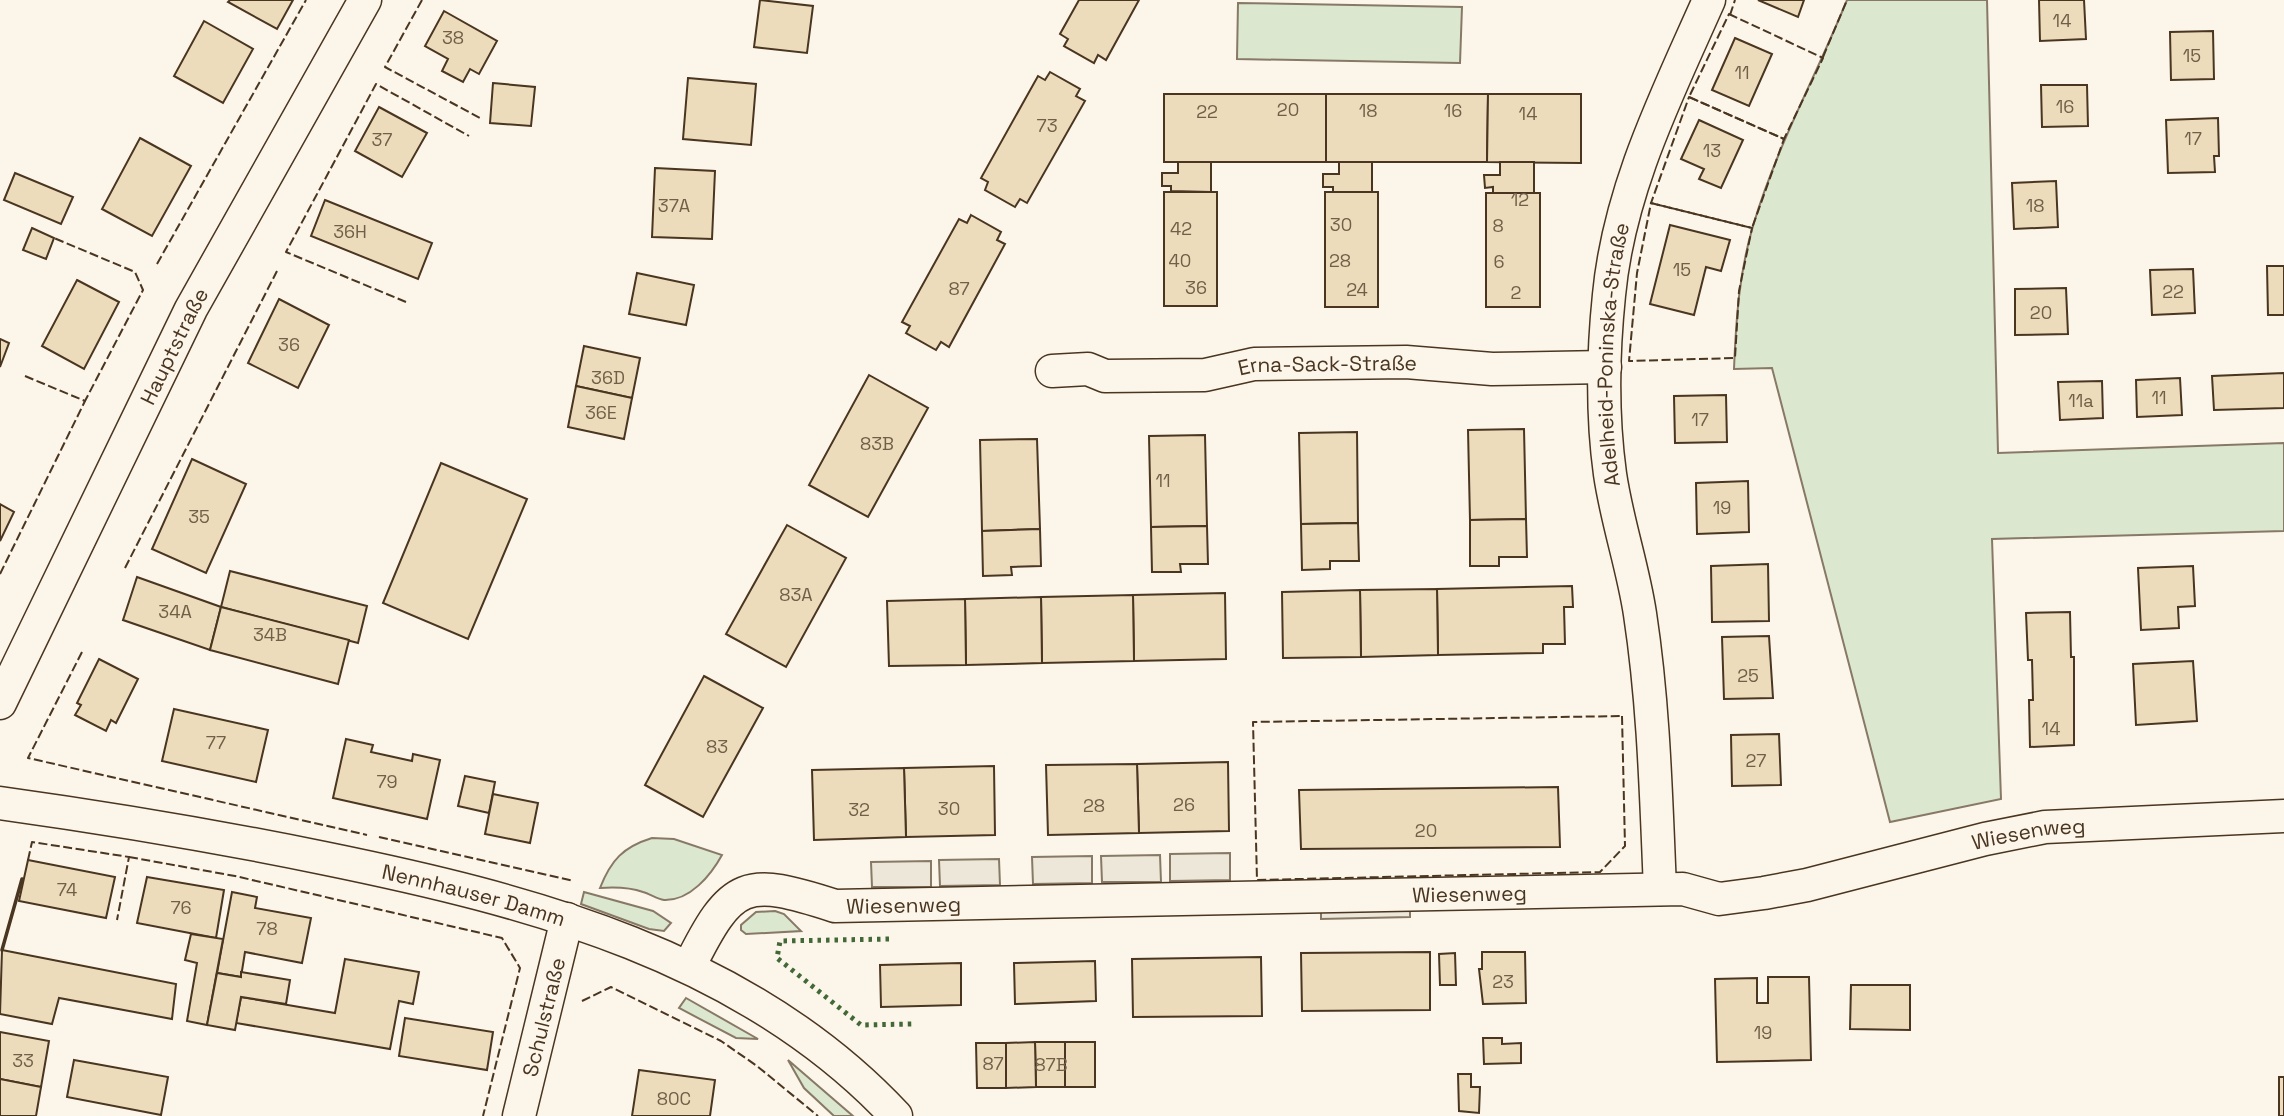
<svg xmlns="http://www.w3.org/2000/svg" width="2284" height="1116" font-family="'Space Grotesk',sans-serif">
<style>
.green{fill:#dce7d0;stroke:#887966;stroke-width:2}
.parking{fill:#ede7d9;stroke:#887966;stroke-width:2}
.building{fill:#ecdcbc;stroke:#4a3520;stroke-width:2}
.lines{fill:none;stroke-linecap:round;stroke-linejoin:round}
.street-casing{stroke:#4a3520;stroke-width:35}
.street{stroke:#fbf6e9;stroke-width:32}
.hedge{stroke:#436837;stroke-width:5;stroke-dasharray:3.5 5;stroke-linecap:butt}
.fence{stroke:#4a3520;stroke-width:2;stroke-dasharray:9 3.5;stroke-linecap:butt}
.wall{stroke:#4a3520;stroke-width:3.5}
.labels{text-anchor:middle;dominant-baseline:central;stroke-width:5;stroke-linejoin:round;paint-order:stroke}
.number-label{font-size:18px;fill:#725f47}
.street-label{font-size:21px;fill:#4a3520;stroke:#fbf6e9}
</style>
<rect width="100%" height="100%" fill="#fbf6e9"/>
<g class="green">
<path d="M1847,0H1987L1998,453L2284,443V531L1992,539L2001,799L1890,822L1772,368L1734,369C1736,320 1739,273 1753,226C1776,148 1816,76 1847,0Z"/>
<polygon points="1238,3 1462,7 1460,63 1237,59"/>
<path d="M652,838L674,839L722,855C711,875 690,901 664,900C657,899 650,894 643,892C629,887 614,887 600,888C611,860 623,847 652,838Z"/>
<polygon points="584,892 653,911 671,923 664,931 649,929 581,904"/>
<polygon points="775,911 784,914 801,931 746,934 741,930 741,925 756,912"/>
<polygon points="686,998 758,1039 736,1038 679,1008"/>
<polygon points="788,1060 853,1116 834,1116 804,1088"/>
</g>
<g class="parking">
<polygon points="1230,853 1230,880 1170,881 1170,854"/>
<polygon points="1160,855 1161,882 1102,882 1101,856"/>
<polygon points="1092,856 1092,883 1033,884 1032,857"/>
<polygon points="999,859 1000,885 940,886 939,860"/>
<polygon points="931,861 931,887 872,887 871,862"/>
<polygon points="1410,907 1410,917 1321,919 1321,909"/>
</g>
<g class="building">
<polygon points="230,0 293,0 277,29 228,2"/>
<polygon points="760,0 813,6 807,53 754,47"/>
<polygon points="1079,0 1139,0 1106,60 1098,55 1094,63 1064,46 1068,39 1060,34"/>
<polygon points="1758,0 1804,0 1798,17"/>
<polygon points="2039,0 2084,0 2086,39 2040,41"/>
<polygon points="444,11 497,41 479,74 470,69 463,82 442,71 448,59 425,46"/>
<polygon points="204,21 253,49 223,103 174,76"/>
<polygon points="2213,31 2214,79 2171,80 2170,32"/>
<polygon points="1735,38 1772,54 1749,106 1712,90"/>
<polygon points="1050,72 1080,89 1076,96 1085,101 1027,203 1020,199 1015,207 985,190 988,182 981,178 1038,76 1045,80"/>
<polygon points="688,78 756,84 751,145 683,139"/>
<polygon points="493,83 535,87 531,126 490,123"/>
<polygon points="2041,85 2087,85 2088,126 2042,127"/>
<rect x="1164" y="94" width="162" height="68"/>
<polygon points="1326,94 1488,94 1487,162 1326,162"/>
<polygon points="1488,94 1581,94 1581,163 1487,162"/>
<polygon points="379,107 427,133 402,177 355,151"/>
<polygon points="2218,118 2219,156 2214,156 2215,172 2168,173 2166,120"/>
<polygon points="1699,120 1743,140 1721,188 1699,179 1704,169 1681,159"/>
<polygon points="140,138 191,166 152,236 102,209"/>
<polygon points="1178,162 1211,162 1211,192 1171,191 1171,186 1162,186 1162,173 1178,173"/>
<polygon points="1339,162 1372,162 1372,192 1333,192 1333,187 1323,187 1323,174 1339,174"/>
<polygon points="1500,162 1534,162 1534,193 1493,193 1493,187 1485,188 1484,175 1500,175"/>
<polygon points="655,168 715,171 712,239 652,237"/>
<polygon points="15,173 73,197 61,224 4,200"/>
<polygon points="2056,181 2058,227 2014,229 2012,183"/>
<rect x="1164" y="192" width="53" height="114"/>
<rect x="1325" y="192" width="53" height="115"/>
<rect x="1486" y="193" width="54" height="114"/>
<polygon points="325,200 432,243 418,279 311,236"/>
<polygon points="971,215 1001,232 997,240 1005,244 949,347 941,342 936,350 906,333 910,326 902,322 959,219 967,223"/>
<polygon points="1670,225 1730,240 1721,271 1706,267 1694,315 1650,304"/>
<polygon points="32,228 54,238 46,259 23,250"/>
<polygon points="2267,266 2284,266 2284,315 2268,315"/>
<polygon points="2193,269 2195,313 2152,315 2150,270"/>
<polygon points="637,273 694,285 686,325 629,314"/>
<polygon points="77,280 119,302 84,369 42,346"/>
<polygon points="2066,288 2068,334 2015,335 2015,289"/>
<polygon points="279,299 329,325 298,388 248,363"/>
<polygon points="0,339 9,343 0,367"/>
<polygon points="584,346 640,358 632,398 576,386"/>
<polygon points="2284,373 2284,408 2214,410 2212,376"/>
<polygon points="869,375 928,408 868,517 809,485"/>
<polygon points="2180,378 2182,415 2137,417 2136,380"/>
<polygon points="2102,381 2103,418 2060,420 2058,382"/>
<polygon points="576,386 632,398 624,439 568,427"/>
<polygon points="1726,395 1727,442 1675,443 1674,396"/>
<polygon points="1524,429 1526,519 1470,520 1468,430"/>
<polygon points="1357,432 1358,523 1301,524 1299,433"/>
<polygon points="1205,435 1207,526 1151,527 1149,436"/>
<polygon points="1037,439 1040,529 982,531 980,440"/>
<polygon points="192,459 246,484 206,573 152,549"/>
<polygon points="441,463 527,499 468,639 383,603"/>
<polygon points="1748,481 1749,532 1697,534 1696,483"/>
<polygon points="0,504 14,512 0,541"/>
<polygon points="1526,519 1527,557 1499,557 1499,566 1470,566 1470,520"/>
<polygon points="1358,523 1359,561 1330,561 1330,569 1302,570 1301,524"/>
<polygon points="787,525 846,558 786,667 726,634"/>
<polygon points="1207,526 1208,564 1180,564 1181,572 1152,572 1151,527"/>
<polygon points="1040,529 1041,566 1011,567 1012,575 983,576 982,531"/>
<polygon points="1768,564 1769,621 1712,622 1711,566"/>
<polygon points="2193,566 2195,606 2178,607 2179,628 2141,630 2138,568"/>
<polygon points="230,571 367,606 358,643 221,607"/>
<polygon points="137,577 221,607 210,650 123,620"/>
<polygon points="1572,586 1573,607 1564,607 1565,644 1543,644 1543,653 1438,655 1437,589"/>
<polygon points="1437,589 1438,655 1361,657 1360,590"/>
<polygon points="1360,590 1361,657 1283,658 1282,592"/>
<polygon points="1225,593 1226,659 1134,661 1133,595"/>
<polygon points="1133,595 1134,661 1042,663 1041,597"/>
<polygon points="1041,597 1042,663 966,665 965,599"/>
<polygon points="965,599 966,665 889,666 887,601"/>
<polygon points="221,607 349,640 338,684 210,650"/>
<polygon points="2070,612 2071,657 2074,657 2074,745 2030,747 2029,700 2033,700 2032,660 2028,660 2026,613"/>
<polygon points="1769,636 1773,698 1724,699 1722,637"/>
<polygon points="99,659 138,679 116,723 111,720 106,731 75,715 81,705 77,703"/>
<polygon points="2193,661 2197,721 2136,725 2133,664"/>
<polygon points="704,676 763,708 703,817 645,785"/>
<polygon points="174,709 268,730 256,782 162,761"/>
<polygon points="1779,734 1781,785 1732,786 1731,735"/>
<polygon points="346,739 373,745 371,752 412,761 413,754 440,760 427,819 333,798"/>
<polygon points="1228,762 1229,831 1139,833 1137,764"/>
<polygon points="1137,764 1139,833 1048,835 1046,765"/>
<polygon points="994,766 995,835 906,837 904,768"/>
<polygon points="904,768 906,837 814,840 812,770"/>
<polygon points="465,776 495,782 489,813 458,806"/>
<polygon points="1558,787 1560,847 1301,849 1299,790"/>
<polygon points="493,794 538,803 530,843 485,834"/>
<polygon points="28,860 115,877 106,918 19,901"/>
<polygon points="147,877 224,890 216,938 137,923"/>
<polygon points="232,892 257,897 255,908 311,918 302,963 245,952 241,977 217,973"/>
<polygon points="191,934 223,939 207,1025 187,1021 197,963 185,960"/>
<polygon points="2,950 176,984 172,1019 59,998 52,1024 0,1014"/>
<polygon points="1430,952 1430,1010 1302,1011 1301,953"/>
<polygon points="1482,952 1525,952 1526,1003 1483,1004 1479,969 1482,969"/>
<polygon points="1455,953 1456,985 1440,985 1439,954"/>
<polygon points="1261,957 1262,1016 1133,1017 1132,959"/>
<polygon points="345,959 419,972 413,1004 399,1001 390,1049 236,1023 241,997 335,1013"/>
<polygon points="1095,961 1096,1001 1015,1004 1014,963"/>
<polygon points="961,963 961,1005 881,1007 880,965"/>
<polygon points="241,972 290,980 286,1004 241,997 235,1030 207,1025 217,973 241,977"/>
<polygon points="1768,977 1809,977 1811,1060 1717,1062 1715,979 1757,978 1757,1003 1768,1003"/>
<polygon points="1851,985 1910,985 1910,1030 1850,1029"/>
<polygon points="405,1018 493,1032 487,1070 399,1056"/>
<polygon points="0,1032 49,1041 41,1087 0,1079"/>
<polygon points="1483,1038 1502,1038 1502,1044 1521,1043 1521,1063 1484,1064"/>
<polygon points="1035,1042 1065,1042 1065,1087 1036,1087"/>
<polygon points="1035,1042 1036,1087 1006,1088 1006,1043"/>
<rect x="1065" y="1042" width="30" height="45"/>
<polygon points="976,1043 1006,1043 1006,1088 977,1088"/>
<polygon points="74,1060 168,1077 161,1115 67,1097"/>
<polygon points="639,1070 715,1080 710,1116 632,1116"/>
<polygon points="1458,1074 1471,1074 1471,1087 1480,1087 1479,1113 1459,1111"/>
<rect x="2279" y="1077" width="5" height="39"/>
<polygon points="0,1079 41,1087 36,1116 0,1116"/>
</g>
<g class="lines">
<g class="street-casing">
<g id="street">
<path id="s1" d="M1052,371L1088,369L1105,376L1205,375L1254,364L1406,362L1492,369L1605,367"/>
<path id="s2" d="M0,703L191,309L365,0"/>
<path id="s3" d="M0,803C108,818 216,836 323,858C529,900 747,956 896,1116"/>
<path id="s4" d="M1660,889C1656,797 1654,706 1640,614C1633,567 1617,522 1610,474C1602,416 1603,353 1609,295C1619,189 1667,95 1709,0"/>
<path id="s5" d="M689,967C732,880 745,877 835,906L1683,889L1719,899L1764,893L1807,885L1985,839L2045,827L2284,816"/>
<path id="s6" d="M519,1116L567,919"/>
</g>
</g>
<use href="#street" class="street"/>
<polyline class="hedge" points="889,939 780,941 777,958 861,1025 912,1024"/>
<g class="fence">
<polyline points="422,0 385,67 480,118"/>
<polygon points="1729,14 1823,58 1784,139 1689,97"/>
<polyline points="1730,15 1735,0"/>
<polyline points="1823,57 1847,0"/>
<polygon points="1689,97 1784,139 1752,228 1651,203"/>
<polygon points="1651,203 1752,228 1739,291 1735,358 1629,361 1637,273"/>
<polyline points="157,264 306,0"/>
<polyline points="406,302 286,252 376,84 469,136"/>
<polyline points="25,376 85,401 143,290 135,272 54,238"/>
<polyline points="125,568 277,271"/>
<polyline points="0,574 85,401"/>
<polyline points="82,652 28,758 367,835"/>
<polygon points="1622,716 1625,846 1600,872 1257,880 1253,722"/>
<polyline points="379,837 574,881"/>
<polyline points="129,857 235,876 502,938 520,968 483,1116"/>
<polyline points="28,860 32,842 129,857 117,920"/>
<polyline points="582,1001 611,987 721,1041 757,1066 818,1116"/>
</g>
<polyline class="wall" points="2,950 22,879"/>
</g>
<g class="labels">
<g class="number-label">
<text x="2062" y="20">14</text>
<text x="453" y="37">38</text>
<text x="2192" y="55">15</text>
<text x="1742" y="72">11</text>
<text x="2065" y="106">16</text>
<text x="1288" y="109">20</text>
<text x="1368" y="110">18</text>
<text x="1453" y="110">16</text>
<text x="1207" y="111">22</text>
<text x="1528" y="113">14</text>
<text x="1047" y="125">73</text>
<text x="2193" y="138">17</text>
<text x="382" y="139">37</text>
<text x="1712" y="150">13</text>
<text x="1520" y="199">12</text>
<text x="674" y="205">37A</text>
<text x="2035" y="205">18</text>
<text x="1341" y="224">30</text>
<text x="1498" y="225">8</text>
<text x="1181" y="228">42</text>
<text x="350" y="231">36H</text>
<text x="1180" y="260">40</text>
<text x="1340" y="260">28</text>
<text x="1499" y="261">6</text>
<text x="1682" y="269">15</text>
<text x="1196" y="287">36</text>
<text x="959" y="288">87</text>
<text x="1357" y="289">24</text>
<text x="2173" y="291">22</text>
<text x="1516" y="292">2</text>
<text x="2041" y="312">20</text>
<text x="289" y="344">36</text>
<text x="608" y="377">36D</text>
<text x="2159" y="397">11</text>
<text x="2081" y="400">11a</text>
<text x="601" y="412">36E</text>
<text x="1700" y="419">17</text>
<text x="877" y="443">83B</text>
<text x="1163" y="480">11</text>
<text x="1722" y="507">19</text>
<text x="199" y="516">35</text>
<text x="796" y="594">83A</text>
<text x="175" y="611">34A</text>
<text x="270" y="634">34B</text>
<text x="1748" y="675">25</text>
<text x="2051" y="728">14</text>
<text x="216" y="742">77</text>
<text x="717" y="746">83</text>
<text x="1756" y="760">27</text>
<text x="387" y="781">79</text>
<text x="1184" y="804">26</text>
<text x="1094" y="805">28</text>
<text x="949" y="808">30</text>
<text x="859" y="809">32</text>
<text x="1426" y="830">20</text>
<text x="67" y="889">74</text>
<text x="181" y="907">76</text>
<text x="267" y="928">78</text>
<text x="1503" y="981">23</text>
<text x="1763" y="1032">19</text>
<text x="23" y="1060">33</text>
<text x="993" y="1063">87</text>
<text x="1051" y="1064">87B</text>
<text x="674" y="1098">80C</text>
</g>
<g class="street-label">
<text stroke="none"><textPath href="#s2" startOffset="397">Hauptstraße</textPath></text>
<text stroke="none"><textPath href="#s4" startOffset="539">Adelheid-Poninska-Straße</textPath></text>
<text stroke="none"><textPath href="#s1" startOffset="278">Erna-Sack-Straße</textPath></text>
<text stroke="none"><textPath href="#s5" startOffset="1390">Wiesenweg</textPath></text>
<text stroke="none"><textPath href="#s5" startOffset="822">Wiesenweg</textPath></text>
<text stroke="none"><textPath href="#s3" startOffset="483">Nennhauser Damm</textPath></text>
<text stroke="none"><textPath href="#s5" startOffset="256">Wiesenweg</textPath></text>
<text stroke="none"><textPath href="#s6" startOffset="102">Schulstraße</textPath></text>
</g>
</g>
</svg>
